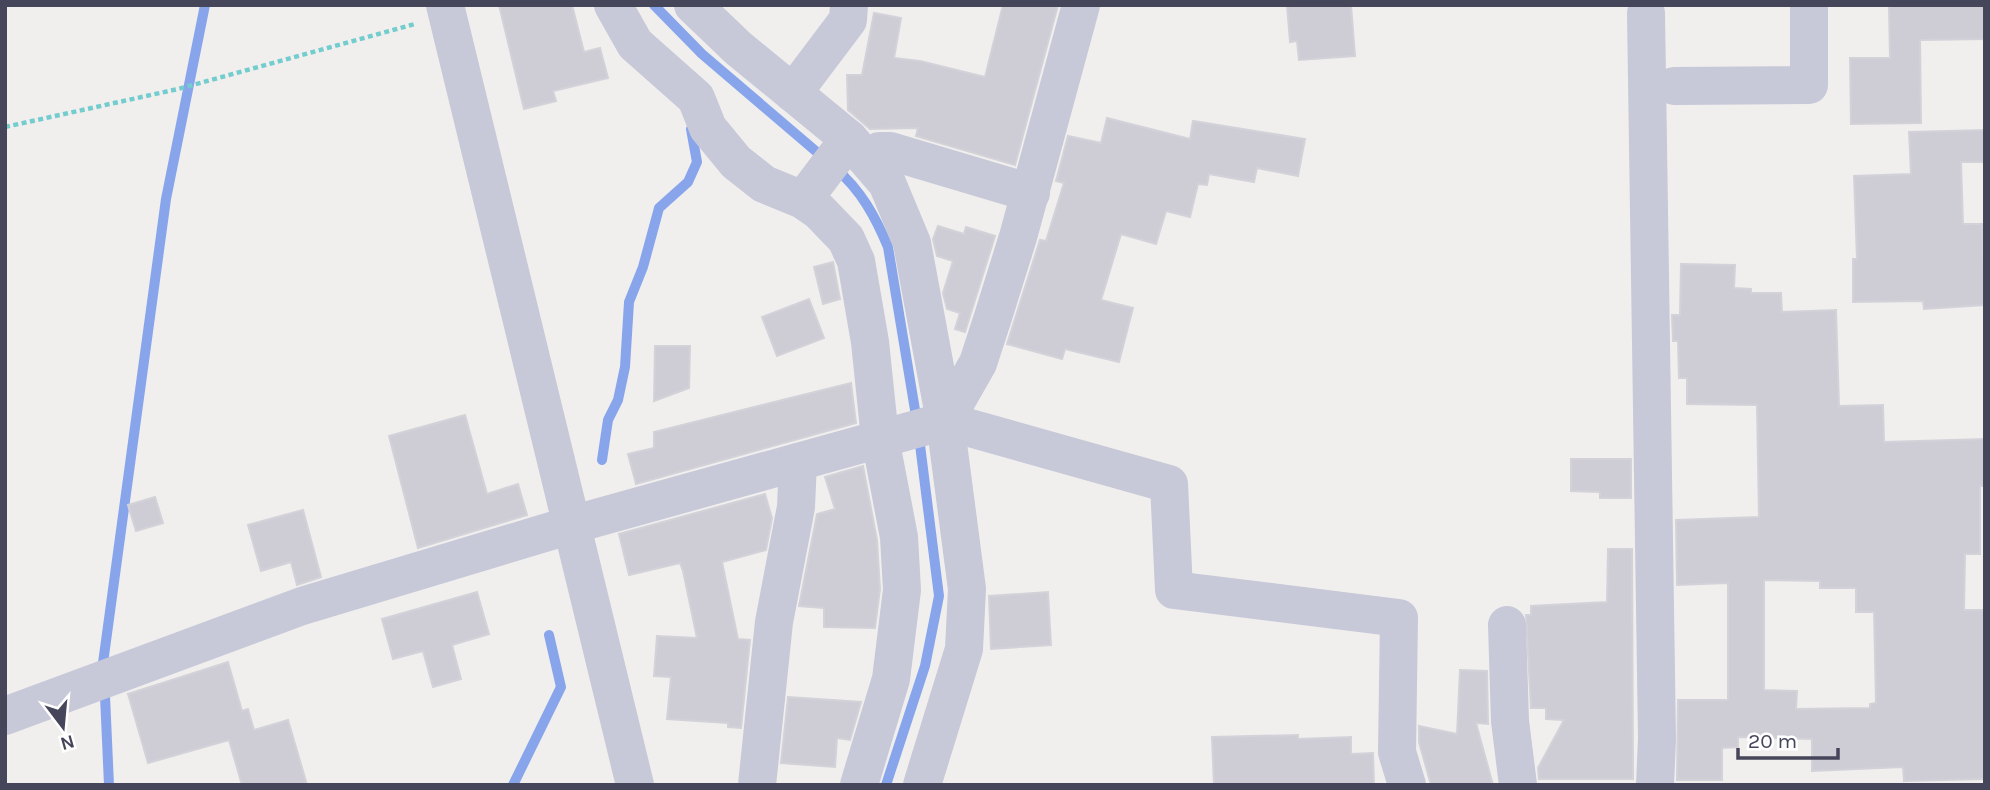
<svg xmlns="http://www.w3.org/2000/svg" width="1990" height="790" font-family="Karla,sans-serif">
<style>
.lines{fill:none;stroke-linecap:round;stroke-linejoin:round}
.stream{stroke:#88a5ec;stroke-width:10}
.building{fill:#cecdd6;stroke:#d3d2d9;stroke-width:2;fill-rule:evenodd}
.path{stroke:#73cccd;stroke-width:4.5;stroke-dasharray:5 3.5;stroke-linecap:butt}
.minor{stroke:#c7c8d8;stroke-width:38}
</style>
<rect width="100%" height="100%" fill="#f0efee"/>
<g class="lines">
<g class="stream">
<polyline points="654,5 702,54 825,159"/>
<path d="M836,169C861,190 876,218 888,247L917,422"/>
<polyline points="602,460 608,420 618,400 625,367 629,302 643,267 659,208 688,182 697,162 691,129"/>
<polyline points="103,663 166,199 205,5"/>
<polyline points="105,696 109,785"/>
<polyline points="513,785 561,687 549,635"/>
<polyline points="886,785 925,666 939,596 919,437"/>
</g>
</g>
<g class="building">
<polygon points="499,5 572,5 584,52 600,48 608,78 553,91 556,101 524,109"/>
<polygon points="1003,5 1058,5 1015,165 916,136 918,128 870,129 848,110 847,75 862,75 874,13 901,18 894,58 920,61 985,77"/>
<polygon points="1287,5 1351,5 1355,56 1299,60 1297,41 1290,42"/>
<polygon points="1889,5 1985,5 1985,39 1920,40 1921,123 1851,124 1850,58 1890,58"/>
<polygon points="1107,118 1190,139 1193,121 1305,139 1298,176 1257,168 1254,182 1209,174 1207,185 1198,184 1190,217 1166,211 1156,244 1121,234 1101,300 1133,308 1119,362 1065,349 1062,359 1007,344 1040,240 1046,241 1064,183 1056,181 1068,136 1101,143"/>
<polygon points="1985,130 1985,162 1961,162 1963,224 1982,224 1985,305 1924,309 1923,301 1853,302 1853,259 1857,259 1854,176 1911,174 1909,132"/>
<polygon points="938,226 964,234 966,227 995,236 965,332 955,329 960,313 947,309 943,293 953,261 937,256 933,239"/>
<polygon points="833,262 840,299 823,304 814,267"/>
<path d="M1681,264L1735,265L1734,288L1751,289V293H1781L1782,312L1836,310L1839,406L1883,405L1884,442L1985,439V486H1980V554H1965L1964,610H1985V779L1904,781L1903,767L1812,771V739L1738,737V747L1722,748V780H1677L1678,700H1728V583L1677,585L1676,520L1759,517L1757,405L1687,404V378H1679L1678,341H1673L1672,315H1680ZM1764,580L1820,581V588H1856V612H1874L1876,703L1870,704V708L1796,709L1797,691L1764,690Z"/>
<polygon points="809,299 824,338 777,356 762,317"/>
<polygon points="655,346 690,346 689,388 654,401"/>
<polygon points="851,383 856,423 636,484 628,454 654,448 654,432"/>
<polygon points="465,415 487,494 518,484 527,515 418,548 389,436"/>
<polygon points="1571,459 1631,459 1631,498 1600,498 1600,492 1571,491"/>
<polygon points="863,466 877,540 880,589 875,628 824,627 824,608 799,606 817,514 835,509 825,477"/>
<polygon points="765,494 772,518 766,550 722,562 738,639 750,640 741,728 728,727 728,723 667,719 671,677 654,676 657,636 697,638 683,571 680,563 629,575 619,534"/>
<polygon points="155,497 163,523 136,531 128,505"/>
<polygon points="303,510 321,577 297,585 291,562 261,571 248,525"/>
<polygon points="1608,549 1632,549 1633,779 1539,779 1538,768 1564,720 1546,719 1546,708 1531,708 1526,615 1531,615 1531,606 1607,602"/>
<polygon points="477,592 489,634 452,645 461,679 433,687 423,651 393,659 382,619"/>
<polygon points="1048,592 1051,645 991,649 989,596"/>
<polygon points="228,662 242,711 248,709 254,730 288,720 307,785 242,785 229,740 148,763 128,694"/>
<polygon points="1460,670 1487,671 1488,724 1476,723 1493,785 1431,785 1419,742 1419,726 1457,734"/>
<polygon points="788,697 861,702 850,740 837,738 835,767 781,763"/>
<polygon points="1298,735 1298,739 1351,737 1351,754 1373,753 1374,785 1214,785 1212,737"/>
</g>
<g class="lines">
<polyline class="path" points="5,127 178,89 415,24"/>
<g class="minor">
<polyline points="445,5 635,785"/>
<polyline points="613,5 635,44 696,98 708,128 736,162 764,184 803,200 819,211 846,239 856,261 870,342 880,438 899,537 902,590 891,679 859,785"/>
<polyline points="693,5 738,48 849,139 887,183 912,243 945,421 967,589 964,649 922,785"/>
<polyline points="1646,13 1657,739 1655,785"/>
<polyline points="1674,86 1809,85 1809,5"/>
<polyline points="793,93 848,20 849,5"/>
<polyline points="867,159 879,151 890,151 1031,193"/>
<polyline points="803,200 849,139"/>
<polyline points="945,421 978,363 993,317 1018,237 1081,5"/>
<polyline points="1507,625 1510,721 1518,785"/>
<polyline points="5,716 302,606 571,525 945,421 1169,484 1174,590 1399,618 1397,752 1407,785"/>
<polyline points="757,785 774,622 796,507 798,462"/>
</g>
</g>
<rect width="1990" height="790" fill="none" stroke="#46465b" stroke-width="14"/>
<g transform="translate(63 727) rotate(164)" stroke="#ffffff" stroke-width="5" paint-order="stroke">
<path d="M0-5L12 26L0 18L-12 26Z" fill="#46465b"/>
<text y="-10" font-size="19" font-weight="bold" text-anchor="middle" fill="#46465b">N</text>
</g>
<path d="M1738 748v10h100v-10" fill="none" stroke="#46465b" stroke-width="3.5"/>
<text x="1748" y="748" font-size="21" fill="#46465b" stroke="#ffffff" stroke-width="5" paint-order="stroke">20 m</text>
</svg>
